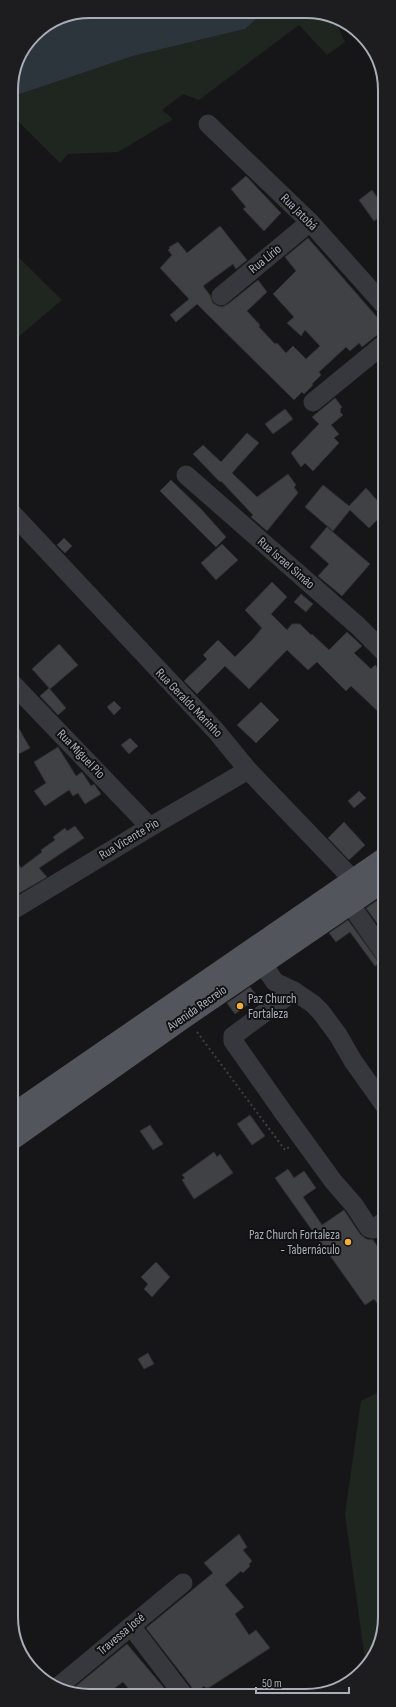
<svg xmlns="http://www.w3.org/2000/svg" width="396" height="1707" font-family="'Sofia Sans Condensed',sans-serif">
<style>
.green{fill:#1e261f}
.water{fill:#2c353c}
.building{fill:#404145;stroke:#303034}
.lines{fill:none;stroke-linecap:round;stroke-linejoin:round}
.path{stroke:#3d3f44;stroke-width:2;stroke-dasharray:2 3;stroke-linecap:butt}
.minor{stroke:#37383d;stroke-width:19}
.major{stroke:#53555c;stroke-width:22}
.poi-dot{fill:#f2b134;stroke:#111113;stroke-width:1.5}
.labels{text-anchor:middle;dominant-baseline:central;stroke-width:4;stroke-linejoin:round;paint-order:stroke}
.street-label{font-size:13px;fill:#a8adb8;stroke:#111113}
.poi-label{font-size:13px;fill:#a8adb8;stroke:#111113;text-anchor:start}
.rim{fill:none;stroke:#a8adb8;stroke-width:2}
</style>
<rect width="100%" height="100%" fill="#161618"/>
<g class="green">
<polygon points="264,12 322,13 335,20 345,42 327,55 299,25 199,100 183,94 162,110 173,119 118,152 68,154 60,163 14,117 11,120 11,97 133,56 245,29"/>
<polygon points="11,250 62,300 11,343"/>
<polygon points="385,1389 385,1622 369,1660 365,1660 345,1514 361,1401"/>
</g>
<path class="water" d="M90,11L264,12L245,29L133,56L11,97C11,63 28,31 60,17C68,13 81,13 90,11Z"/>
<g class="building">
<polygon points="246,176 281,213 264,231 243,209 246,207 231,189"/>
<polygon points="372,190 384,207 384,214 374,221 359,200"/>
<polygon points="220,226 247,260 236,269 233,264 203,286 210,295 213,303 218,306 222,307 228,304 258,280 267,292 247,311 260,325 259,327 275,344 277,343 286,353 293,346 306,359 320,346 305,330 301,336 287,323 294,317 273,294 296,271 285,257 308,238 384,325 384,333 377,335 362,347 359,343 350,351 346,347 319,372 321,375 312,384 313,385 304,394 302,392 294,400 197,304 176,322 170,315 189,299 160,268 172,255 168,250 170,248 169,247 178,242 187,253"/>
<polygon points="335,398 342,407 340,409 341,410 340,412 343,415 331,425 339,434 334,438 339,443 313,471 305,463 301,467 291,453 319,424 312,417"/>
<polygon points="285,409 293,419 273,434 265,424"/>
<polygon points="247,433 259,443 232,473 257,497 288,474 296,485 294,487 298,493 267,531 251,517 253,515 221,481 220,482 193,454 203,445 221,462"/>
<polygon points="171,480 202,510 226,537 216,547 160,491"/>
<polygon points="323,485 349,506 366,488 384,508 384,513 369,528 350,510 333,531 305,507"/>
<polygon points="327,527 370,564 342,596 318,576 329,564 310,547"/>
<polygon points="64,538 72,546 65,553 57,545"/>
<polygon points="222,544 238,560 216,580 201,563"/>
<polygon points="272,582 287,597 271,614 287,630 292,624 300,624 311,635 312,634 329,650 347,632 362,646 354,653 371,669 375,665 384,676 385,718 351,686 346,691 317,662 308,670 287,650 249,689 225,666 197,694 184,681 207,659 203,655 218,640 235,657 253,639 262,628 245,610"/>
<polygon points="301,594 313,604 306,612 294,602"/>
<polygon points="59,644 78,665 50,689 32,669"/>
<polygon points="49,688 66,708 58,715 40,696"/>
<polygon points="114,701 121,708 114,715 107,707"/>
<polygon points="261,702 279,720 256,743 237,725"/>
<polygon points="11,715 30,748 11,758"/>
<polygon points="130,738 138,746 129,754 121,745"/>
<polygon points="58,747 76,776 82,772 91,786 94,784 101,794 85,804 78,793 73,796 69,790 45,806 34,791 46,783 34,762"/>
<polygon points="359,791 366,798 354,808 348,801"/>
<polygon points="344,822 365,845 349,860 328,838"/>
<polygon points="75,826 84,838 39,868 47,877 11,898 11,852 21,868 42,852 41,850 55,840 53,837 65,828 67,831"/>
<polygon points="385,895 385,934 366,908"/>
<polygon points="348,920 379,963 375,966 350,932 336,942 329,933"/>
<polygon points="250,987 258,997 235,1014 227,1003"/>
<polygon points="250,1115 265,1136 252,1145 237,1124"/>
<polygon points="150,1125 163,1144 153,1150 140,1131"/>
<polygon points="214,1152 217,1157 220,1154 233,1173 194,1199 182,1180 185,1178 182,1175"/>
<polygon points="288,1169 294,1178 304,1171 316,1188 303,1197 322,1225 344,1210 360,1234 366,1239 373,1240 385,1257 385,1313 374,1299 365,1305 275,1178"/>
<polygon points="156,1262 170,1277 152,1297 144,1289 148,1284 141,1277"/>
<polygon points="148,1353 154,1364 144,1369 138,1359"/>
<polygon points="239,1534 247,1547 243,1550 252,1561 249,1564 250,1566 243,1573 241,1571 225,1585 244,1607 235,1614 249,1635 256,1630 270,1648 210,1687 206,1688 204,1686 193,1695 191,1686 146,1628 213,1573 204,1563"/>
<polygon points="127,1644 170,1695 134,1695 123,1682 105,1695 74,1694 72,1693 70,1691"/>
</g>
<g class="lines">
<polyline class="path" points="197,1032 285,1150 289,1147"/>
<g class="minor">
<polyline points="208,124 310,222 384,305"/>
<polyline points="221,296 310,222"/>
<polyline points="313,402 384,344"/>
<polyline points="186,475 358,626 384,652"/>
<polyline points="11,512 216,731 248,770 363,890"/>
<polyline points="11,682 150,827"/>
<polyline points="350,904 385,954"/>
<polyline points="11,911 150,827 248,770"/>
<polyline points="254,952 275,982 294,991"/>
<polyline points="385,1106 353,1061 338,1035 321,1012 313,1004 294,991 233,1036 233,1041 283,1112 333,1181 354,1205 369,1228 373,1229 385,1221"/>
<polyline points="131,1626 182,1693"/>
<polyline points="59,1686 183,1583"/>
</g>
<g class="major">
<polyline points="12,1115 385,858"/>
<polyline points="12,1139 183,1018 385,880"/>
</g>
</g>
<g class="poi-dot">
<circle cx="240" cy="1006" r="4"/>
<circle cx="348" cy="1242" r="4"/>
</g>
<g class="labels">
<g class="street-label">
<text transform="translate(299 212) rotate(45)">Rua Jatobá</text>
<text transform="translate(265 259) rotate(-39)">Rua Lírio</text>
<text transform="translate(286 563) rotate(41)">Rua Israel Simão</text>
<text transform="translate(189 703) rotate(46)">Rua Geraldo Marinho</text>
<text transform="translate(81 754) rotate(46)">Rua Miguel Pio</text>
<text transform="translate(129 839) rotate(-31)">Rua Vicente Pio</text>
<text transform="translate(197 1008) rotate(-35)">Avenida Recreio</text>
<text transform="translate(121 1634) rotate(-40)">Travessa José</text>
</g>
<g class="poi-label">
<text x="248" y="999">Paz Church<tspan x="248" dy="15">Fortaleza</tspan></text>
<text x="340" y="1235" text-anchor="end">Paz Church Fortaleza<tspan x="340" dy="15">- Tabernáculo</tspan></text>
</g>
</g>
<path d="M0 0H396V1707H0ZM90 18H306A72 72 0 0 1 378 90V1617A72 72 0 0 1 306 1689H90A72 72 0 0 1 18 1617V90A72 72 0 0 1 90 18Z" fill="#1d1d20" fill-rule="evenodd"/>
<path class="rim" d="M90 18H306A72 72 0 0 1 378 90V1617A72 72 0 0 1 306 1689H90A72 72 0 0 1 18 1617V90A72 72 0 0 1 90 18Z"/>
<path d="M256 1687v6h93v-6" fill="none" stroke="#a8adb8" stroke-width="2"/>
<text x="262" y="1687" font-size="12" fill="#a8adb8" stroke="#111113" stroke-width="3" paint-order="stroke">50 m</text>
</svg>
